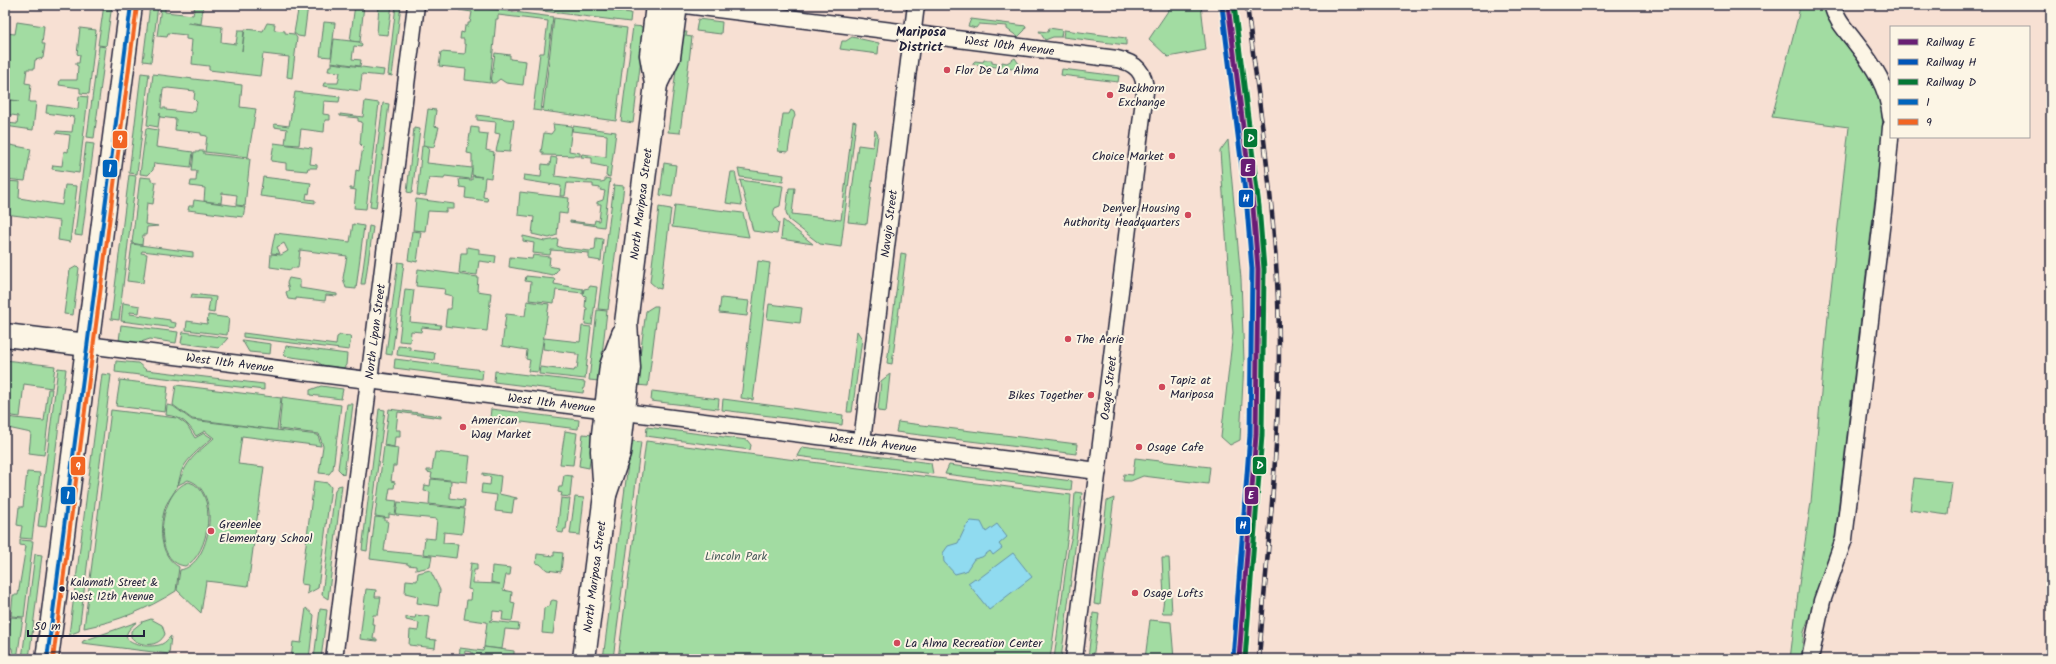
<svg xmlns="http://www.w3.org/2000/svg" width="2056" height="664" font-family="Kalam,sans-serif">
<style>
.green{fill:#a2dca2;stroke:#627f6e;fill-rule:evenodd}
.water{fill:#90dbf0;stroke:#6491a8}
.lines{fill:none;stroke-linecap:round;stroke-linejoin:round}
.street-casing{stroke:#22223b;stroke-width:19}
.secondary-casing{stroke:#22223b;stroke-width:25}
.street{stroke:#fcf5e5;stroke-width:16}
.secondary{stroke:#fcf5e5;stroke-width:22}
.rail-casing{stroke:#22223b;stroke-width:4.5}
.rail{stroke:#fcf5e5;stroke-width:3;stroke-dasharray:9;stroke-linecap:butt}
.bus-1-casing{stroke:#fcf5e5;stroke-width:7}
.bus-2-casing{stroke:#fcf5e5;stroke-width:7}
.bus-1{stroke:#0065bd;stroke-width:4}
.bus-2{stroke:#f26522;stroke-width:4}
.rail-1-casing{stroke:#fcf5e5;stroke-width:8}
.rail-2-casing{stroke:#fcf5e5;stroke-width:8}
.rail-3-casing{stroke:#fcf5e5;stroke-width:8}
.rail-1{stroke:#691f74;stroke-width:5}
.rail-2{stroke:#0055b8;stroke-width:5}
.rail-3{stroke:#047835;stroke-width:5}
.poi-dot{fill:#d1495b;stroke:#fcf5e5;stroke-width:1.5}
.bus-dot{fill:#22223b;stroke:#fcf5e5;stroke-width:1.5}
.labels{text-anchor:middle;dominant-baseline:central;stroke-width:4;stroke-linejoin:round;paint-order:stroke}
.bus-label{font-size:11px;fill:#22223b;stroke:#fcf5e5;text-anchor:start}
.street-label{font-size:12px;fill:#22223b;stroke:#fcf5e5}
.poi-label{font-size:12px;fill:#22223b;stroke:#fcf5e5;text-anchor:start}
.park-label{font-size:12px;fill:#485a5a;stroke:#fcf5e5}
.neighbourhood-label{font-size:13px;font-weight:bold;fill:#22223b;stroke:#fcf5e5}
.line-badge{stroke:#fcf5e5;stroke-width:1.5}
.badge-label{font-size:11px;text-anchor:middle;font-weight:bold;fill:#fff}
</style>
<rect width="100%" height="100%" fill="#f7e0d3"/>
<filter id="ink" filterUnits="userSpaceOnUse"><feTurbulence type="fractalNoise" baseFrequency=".025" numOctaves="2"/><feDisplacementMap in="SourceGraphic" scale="8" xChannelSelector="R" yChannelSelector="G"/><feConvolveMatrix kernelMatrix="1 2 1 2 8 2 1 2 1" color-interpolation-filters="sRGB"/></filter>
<g filter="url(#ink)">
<g class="green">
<polygon points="104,5 112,5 106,46 98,45"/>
<polygon points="150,5 158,5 151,62 143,61"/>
<polygon points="195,5 203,6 201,24 188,22 187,23 222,27 221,42 236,44 238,30 244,30 242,51 245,29 263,31 267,23 275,24 274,30 285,31 285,33 294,34 297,38 292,78 287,77 289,57 263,54 260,76 209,70 209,66 192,64 193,52 191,51 192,40 186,39 186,35 168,33 167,37 157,36 161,7 165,7 165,12 193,15"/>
<polygon points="299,5 308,5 304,37 298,36 294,33"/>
<polygon points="355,5 364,5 360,42 350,41"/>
<polygon points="379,5 392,5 388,35 377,34"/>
<polygon points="396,5 401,5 392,76 388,75"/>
<polygon points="460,5 553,17 541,111 533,110 540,53 544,53 548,21 498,15 498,19 496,19 490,83 465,80 466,69 439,66 441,52 465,54 466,45 464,44 464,39 460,39 461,32 464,33 465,26 468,26 468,23 470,23 472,12 459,10"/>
<polygon points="520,5 569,5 631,13 630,22 519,8"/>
<polygon points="1172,5 1201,5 1206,50 1168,57 1149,39"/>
<path d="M1800,5H1823C1832,38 1865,59 1877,90C1883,106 1883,123 1882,139L1835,536L1832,550L1804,632L1801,659H1790L1801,569L1811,502L1828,316L1849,127L1772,117L1798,17Z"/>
<polygon points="554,18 627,28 616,121 543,111"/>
<polygon points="698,19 722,22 721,34 696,31"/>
<polygon points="971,19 1026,26 1025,30 1018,37 1007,29 1007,26 979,24 976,28 968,26"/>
<polygon points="17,22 44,26 42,44 45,44 43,58 35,60 34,69 27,69 25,83 31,84 29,102 36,102 33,130 5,126 5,123 17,124 18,116 5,114 5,100 19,101 5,99 5,33 15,34"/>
<polygon points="324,22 335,23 331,57 320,56"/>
<polygon points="633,26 645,27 633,123 621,121"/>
<polygon points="80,28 96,30 89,94 80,93 80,88 59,85 60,80 77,80 78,66 76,65 76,63 79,63 80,55 77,54"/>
<polygon points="1049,28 1062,30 1061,37 1053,37 1045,40 1039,31 1048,32"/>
<polygon points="1064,30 1126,38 1126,45 1063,37"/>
<polygon points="681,32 687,32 686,36 692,37 680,133 668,132"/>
<polygon points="852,37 879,43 878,54 840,49 842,41 846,41"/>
<polygon points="334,39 359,42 362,44 361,47 354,46 352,59 361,60 360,66 331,62"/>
<polygon points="99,46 106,47 94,138 87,137"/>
<polygon points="495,53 510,55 510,59 526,61 523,85 506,83 500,79 495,83 491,83"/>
<polygon points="1015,58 1021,67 1021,70 972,64 975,61 983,62 984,60 992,60 992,63 1002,65 1002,62 1007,63"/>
<polygon points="332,63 384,70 383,76 362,74 360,91 323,86 324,83 338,83 340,72 328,71 329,66 332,66"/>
<polygon points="1062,69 1119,76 1118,82 1061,75"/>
<polygon points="141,73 149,74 137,174 129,173"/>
<path d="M153,74L242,85L240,107L256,109L248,157L205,152L207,136L201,135V133L175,130L176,119L160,117V113L158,127L147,125ZM168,88L195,91L194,99L197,102L195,112L192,111V113L166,110V108H161L163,89Z"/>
<polygon points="295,92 340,97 339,102 324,101 323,114 330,115 330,120 325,120 324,132 301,129 299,145 285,144 287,129 274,127 274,124 289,126"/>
<polygon points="79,96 88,97 79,173 52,169 53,165 62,166 64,151 68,152 70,135 56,133 57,131 72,132 74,117 46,113 47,105 78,109"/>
<polygon points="365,101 379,103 366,209 354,208 356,190 350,189 350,188 354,188 356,170 359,171 363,147 360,144 362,122 358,121 358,118 340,116 340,114 363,117"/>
<polygon points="383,103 389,104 376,208 370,207"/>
<polygon points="428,109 436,110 434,126 439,127 434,147 423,145"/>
<polygon points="791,110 794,112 795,116 793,120 788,152 778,151 783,114 789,114"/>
<polygon points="477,115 514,120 510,152 496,151 500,134 495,133 496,122 477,120"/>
<polygon points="853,121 856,122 841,247 820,244 789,220 786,212 789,188 795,188 792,214 841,220"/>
<polygon points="553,124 572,126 569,151 580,153 580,156 543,155 543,152 541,152 544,133 551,134 554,130"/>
<polygon points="573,126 616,132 610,177 606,176 607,167 592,164 592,158 581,157 582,154 606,157 607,135 572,131"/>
<polygon points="471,127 479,128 479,133 488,134 486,150 494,152 491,178 485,177 483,197 488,198 487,201 465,198 466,188 460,187 459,179 472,180 472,176 482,177 472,175 472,154 467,153"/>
<polygon points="146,128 158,130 156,147 193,152 191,167 154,163 153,170 148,175 140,174"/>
<polygon points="414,128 420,129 412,193 407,192"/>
<polygon points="875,130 878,135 867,224 848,222 858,145 873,147"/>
<polygon points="1228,140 1241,279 1244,361 1240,440 1230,445 1221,437 1233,333 1220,151"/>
<polygon points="86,143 94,144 82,236 75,235"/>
<polygon points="274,143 312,148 310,164 317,165 317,168 308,168 307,171 286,169 286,163 271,161"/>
<polygon points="5,144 31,149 25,181 5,179"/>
<polygon points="422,146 429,147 427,163 472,168 470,179 445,176 444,179 429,178 426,196 417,195"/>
<polygon points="199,151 204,151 204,154 250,159 245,206 236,205 237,195 222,193 221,203 204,201 205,188 190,186 191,181 196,181 197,171 192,171 194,152 199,152"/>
<polygon points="551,157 557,158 555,176 601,182 605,181 605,178 610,179 604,227 570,222 570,221 594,224 595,220 599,221 601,204 597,204 597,202 603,200 605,191 600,190 601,188 593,187 593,184 567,183 565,196 560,196 561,186 523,180 524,175 541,177 542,164 550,165"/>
<polygon points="664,163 676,165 672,197 660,195"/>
<polygon points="738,169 784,175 783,182 740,177"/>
<polygon points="731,172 735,172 742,205 726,203"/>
<polygon points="129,175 136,176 119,320 111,319"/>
<polygon points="140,177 151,178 151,181 156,182 153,204 147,203 145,224 158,226 147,227 146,235 143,235 142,245 132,243"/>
<polygon points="263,177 311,183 309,194 307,193 306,199 315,200 315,203 260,196"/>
<path d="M740,180L783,186L780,206L775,208C772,214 774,218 779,223L777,234L753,231Z"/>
<polygon points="5,181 20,182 19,198 62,205 65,185 77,186 70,242 58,240 60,221 5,214"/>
<polygon points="614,185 624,186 608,310 598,309"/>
<polygon points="520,192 569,198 567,214 559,213 557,235 549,238 532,234 534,217 518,215"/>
<polygon points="416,199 454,204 454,209 446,209 446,212 428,211 425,231 413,230"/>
<polygon points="194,200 245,207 243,217 188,210 189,206 193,206"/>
<polygon points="675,205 743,213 749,237 672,227"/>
<polygon points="659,207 671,209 661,289 657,288 650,282"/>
<polygon points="783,220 813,244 781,239"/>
<polygon points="353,224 364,226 356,289 346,288 343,278 347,256 300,250 298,268 291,268 291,270 270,267 271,254 281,255 288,251 284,243 277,247 280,254 271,253 275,233 350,242"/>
<polygon points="369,226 373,227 365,284 361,284"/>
<polygon points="412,231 421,232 417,262 408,260"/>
<polygon points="523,236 545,241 558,239 557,246 562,248 590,251 595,250 596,238 603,239 601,261 589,259 589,253 551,250 550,255 533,253 534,243 523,241"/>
<polygon points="132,244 193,252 193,257 142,251 141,253 147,254 143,283 127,281"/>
<polygon points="467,247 479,249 479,254 496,256 495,263 479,261 477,275 459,273 461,253 467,253"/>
<polygon points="901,253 906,254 892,364 887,363"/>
<polygon points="533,255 550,257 549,266 558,268 557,271 553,275 509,267 510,257 532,259"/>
<polygon points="758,261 770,263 753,400 741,398"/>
<polygon points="398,262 404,263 392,355 386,354"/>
<polygon points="77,266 79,268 73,315 64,314 70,270"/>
<polygon points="418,269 478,277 477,291 491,293 487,331 445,326 447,309 451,309 452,296 444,294 445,289 416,286"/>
<polygon points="526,276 555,279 554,284 583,289 583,293 556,290 554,303 529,300 531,282 525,281"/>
<polygon points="289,278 300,280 300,288 337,294 337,296 326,295 325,301 296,298 296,300 288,299 286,292 289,290 287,283"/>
<polygon points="590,286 597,287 592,325 585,324 587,308 585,307 586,296 583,295 584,289 589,288"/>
<polygon points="405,289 414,290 410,322 441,325 440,329 422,327 421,332 411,331 410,342 399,341"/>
<polygon points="192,294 216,297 214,313 208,312 210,299 191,298"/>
<polygon points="721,298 749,301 747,316 719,313"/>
<polygon points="527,301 549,304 538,372 528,371 530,360 526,359 527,350 502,346 506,314 525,316"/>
<polygon points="123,303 140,306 139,313 130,312 130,314 170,320 170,322 176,323 175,328 121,321"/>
<polygon points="769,304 802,308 800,323 767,319"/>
<polygon points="654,306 658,306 648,386 636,385 646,311"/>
<polygon points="597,310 607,311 599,381 589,380"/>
<polygon points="208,315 229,318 227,335 186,330 187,321 207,324"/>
<polygon points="121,325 178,332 176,343 150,339 138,343 119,341"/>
<polygon points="582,326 591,327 585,379 539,374 540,367 574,371 575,369 577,369 579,355 576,355 576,353 543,349 544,338 580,342"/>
<polygon points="857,331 862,339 852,412 847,412"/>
<polygon points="183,332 228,338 219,348 181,343"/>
<polygon points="243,333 336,345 337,337 340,335 351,336 349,350 243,337"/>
<polygon points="242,340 271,344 270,354 249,352"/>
<polygon points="286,346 347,354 346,365 343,369 324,366 314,360 284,356"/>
<polygon points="398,346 410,347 410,350 435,353 434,360 397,355"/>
<polygon points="395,359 483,370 482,379 394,368"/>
<polygon points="5,360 55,366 52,388 24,384 20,417 5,415"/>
<polygon points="116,361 138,363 146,370 264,384 264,390 115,372"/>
<polygon points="58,368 66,369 46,527 38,526"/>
<polygon points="495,371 585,382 583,393 494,382"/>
<polygon points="102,374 111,375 79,631 69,635"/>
<polygon points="890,374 886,412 878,411 881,381"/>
<polygon points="120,380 168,386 165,412 116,406"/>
<polygon points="176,385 281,398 277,430 192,419 173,405"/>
<polygon points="321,386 343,389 341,399 310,395 310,390"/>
<polygon points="48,389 52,389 44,455 29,453 31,433 8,428 8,426 5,426 5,417 44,421"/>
<polygon points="652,391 719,399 718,409 651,401"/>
<polygon points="282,397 341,405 333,469 329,474 319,473 323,446 319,434 279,429"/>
<polygon points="723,399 843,415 842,425 722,410"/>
<polygon points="347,404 353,404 344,475 338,469"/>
<path d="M167,405L173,406L192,420L318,435L321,446L242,436L238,464L264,467L248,586L206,581L201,613L177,590L180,570C212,565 222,489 188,480L178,485C187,459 194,456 214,438L205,431L196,436C188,423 182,417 166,415Z"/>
<polygon points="379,409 385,410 367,551 362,550"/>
<polygon points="389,409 441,416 441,418 398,412 396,430 400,430 400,437 395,437 394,447 384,445"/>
<polygon points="491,409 579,420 578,429 490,418"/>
<path d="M111,410L177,418L187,425L195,438L204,433L212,438C202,447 191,455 184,466C180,472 180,480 177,487C174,493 169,499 166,505C159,525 158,555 179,567L176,591C146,610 118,621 84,628Z"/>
<polygon points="898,422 1077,444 1076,454 896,432"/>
<polygon points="647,427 747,440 751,445 750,450 646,436"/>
<polygon points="565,431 577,433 573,465 560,464"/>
<polygon points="583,434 593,435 589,468 579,466"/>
<polygon points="631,441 641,442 613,659 603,659"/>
<polygon points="646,441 1071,495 1068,534 1050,659 618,659"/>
<polygon points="384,446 398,448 396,466 393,466 391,481 395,482 394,488 390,488 388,500 397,501 395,515 389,514 389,518 375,516"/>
<polygon points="802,447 931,463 933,474 797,456"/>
<polygon points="435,452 470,456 467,482 431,478 432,473 427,472 427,470 432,470"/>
<polygon points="1135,458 1210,467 1208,484 1143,476 1131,481 1123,481 1124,474 1133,475"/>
<polygon points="949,465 1072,481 1071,490 945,474"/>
<polygon points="27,472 40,473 32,539 20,538 22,526 17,525 19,507 23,507"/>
<polygon points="483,473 501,476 499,494 517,498 517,499 514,499 512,513 495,511 497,495 481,493 482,484 490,485 491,477 483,475"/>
<polygon points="564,475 572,476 570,497 561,496 562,493 558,492 559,487 562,487"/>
<polygon points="1914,478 1952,482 1948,515 1910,510"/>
<polygon points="431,479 451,481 450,498 465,500 464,508 429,504 430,492 424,491 425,485 430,486"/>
<polygon points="314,481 328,483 331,487 318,588 307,594 308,585 301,584"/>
<path d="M189,482C219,490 210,556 185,566C150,562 159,490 189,482Z"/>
<polygon points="342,485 328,599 322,595 335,490 338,486"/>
<polygon points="1075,492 1082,493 1061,659 1054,659 1068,552 1072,535"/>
<polygon points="575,497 584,498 580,535 570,534"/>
<polygon points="561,498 570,499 566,529 564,529 563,533 557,532"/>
<polygon points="1114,498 1100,605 1094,604 1107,501"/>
<polygon points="398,502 465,509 462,534 444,532 443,543 458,544 456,558 423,554 425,538 435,539 437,519 396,515"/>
<polygon points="375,517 385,518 385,521 388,521 384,551 432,556 430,567 416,570 416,566 408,565 408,564 370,559"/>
<polygon points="20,540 33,541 24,617 11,616 13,595 18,595 26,546 20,545"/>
<polygon points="554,552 563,553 561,572 547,570 540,564 536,563 537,554 554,556"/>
<polygon points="35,554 42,555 29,659 22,659"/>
<polygon points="1162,558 1169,558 1172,613 1162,613 1164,598"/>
<polygon points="471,563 477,564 477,570 474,570 473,583 500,584 491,582 492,566 511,568 510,575 506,575 503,590 512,592 511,602 515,603 512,621 502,620 503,612 493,611 492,619 489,621 519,624 518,630 505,629 502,649 484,647 487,622 464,619 467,600 471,600 472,590 468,589"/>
<polygon points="430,570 440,590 438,606 417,603 418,596 405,593 406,580 417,581 418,573"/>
<polygon points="366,589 376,590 375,597 381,597 378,615 373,615 372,624 375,624 373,639 377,639 377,641 360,639"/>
<polygon points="553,600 557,601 553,634 542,633 544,608 550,606 551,601"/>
<polygon points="306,608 314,615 309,659 291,659 293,642 301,643"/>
<polygon points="320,609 327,610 321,659 314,659"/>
<polygon points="1093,613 1099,614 1093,659 1088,659"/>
<polygon points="416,615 430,617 427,639 436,640 435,648 409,645 410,630 418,631 419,623 406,620 406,617 415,618"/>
<polygon points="11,617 23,618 17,659 15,659 15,656 13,655 12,648 6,647"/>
<path d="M151,619L162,625L165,634C159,648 139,647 131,637V631L142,622Z"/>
<polygon points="1150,620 1171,622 1174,659 1145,659"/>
<path d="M137,622C134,624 130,628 128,631C119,647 154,648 162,644C166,642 168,639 171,636L169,654L82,643L83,641Z"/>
<polygon points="484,647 514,651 514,656 538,659 472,659 472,652 465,651 464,658 471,659 459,659 460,648 483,651"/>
</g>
<g class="water">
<polygon points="971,521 981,522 986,532 997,524 1007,537 999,544 1002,548 993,555 990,551 982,557 974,559 966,571 955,574 944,562 943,553 948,546 958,543 966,526"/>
<polygon points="1013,553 1032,577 989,610 968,583 975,578 977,580"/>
</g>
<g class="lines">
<g class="street-casing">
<g id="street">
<path id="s1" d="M685,5L1117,59C1136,63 1145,72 1145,92L1074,659"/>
<path d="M1832,5C1836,20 1846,30 1855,42C1874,66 1888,87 1891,117"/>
<path id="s2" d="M87,345L1098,471"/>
<path id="s3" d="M862,441L916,5"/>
<path id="s4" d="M334,659L416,5"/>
<polyline points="1810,659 1822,601 1844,539 1885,195 1891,127"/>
</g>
</g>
<g class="secondary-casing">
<g id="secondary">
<polyline points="656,84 669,57 676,5"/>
<polyline points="5,335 87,345"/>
<path id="s5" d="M605,495L619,454L621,436L629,368L626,323L656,84L651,55L657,5"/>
<polyline points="47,659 131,5"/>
<path id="s6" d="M584,659L605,495L602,451L603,434L611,366L623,334"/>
</g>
</g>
<use href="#street" class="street"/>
<use href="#secondary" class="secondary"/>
<g class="rail-casing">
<path id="rail" d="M1247,5C1259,103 1274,201 1278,300C1283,419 1268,540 1259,659"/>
</g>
<use href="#rail" class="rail"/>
<g class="bus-1-casing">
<polyline id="bus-1" points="47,659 131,5"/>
</g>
<g class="bus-2-casing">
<polyline id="bus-2" points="53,659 137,6"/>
</g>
<use href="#bus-1" class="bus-1"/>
<use href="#bus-2" class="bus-2"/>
<g class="rail-1-casing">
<polyline id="rail-1" points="1228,5 1253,207 1258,269 1256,435 1239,659"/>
</g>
<g class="rail-2-casing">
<polyline id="rail-2" points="1222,6 1247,208 1252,269 1250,435 1233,659"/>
</g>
<g class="rail-3-casing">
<polyline id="rail-3" points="1234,5 1259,206 1264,269 1262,435 1245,659"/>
</g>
<use href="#rail-1" class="rail-1"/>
<use href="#rail-2" class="rail-2"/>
<use href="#rail-3" class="rail-3"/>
</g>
</g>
<g class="poi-dot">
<circle cx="947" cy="70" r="4"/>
<circle cx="1110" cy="95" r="4"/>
<circle cx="1172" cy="156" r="4"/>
<circle cx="1188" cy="215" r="4"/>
<circle cx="1068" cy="339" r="4"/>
<circle cx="1162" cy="387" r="4"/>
<circle cx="1091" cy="395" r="4"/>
<circle cx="463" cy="427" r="4"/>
<circle cx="1139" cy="447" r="4"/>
<circle cx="211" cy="531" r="4"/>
<circle cx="1135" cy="593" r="4"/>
<circle cx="897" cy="643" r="4"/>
</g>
<circle class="bus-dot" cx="62" cy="589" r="3.5"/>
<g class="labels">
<g class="bus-label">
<text x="70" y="583">Kalamath Street &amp;<tspan x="70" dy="14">West 12th Avenue</tspan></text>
</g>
<g class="street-label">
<text stroke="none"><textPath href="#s1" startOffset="327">West 10th Avenue</textPath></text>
<text stroke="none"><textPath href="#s5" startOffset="295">North Mariposa Street</textPath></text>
<text stroke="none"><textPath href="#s3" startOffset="219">Navajo Street</textPath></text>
<text stroke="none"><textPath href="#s4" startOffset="330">North Lipan Street</textPath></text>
<text stroke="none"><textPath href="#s2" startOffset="144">West 11th Avenue</textPath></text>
<text transform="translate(1109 388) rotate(-83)">Osage Street</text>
<text stroke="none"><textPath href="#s2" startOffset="468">West 11th Avenue</textPath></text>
<text stroke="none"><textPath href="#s2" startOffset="792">West 11th Avenue</textPath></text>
<text stroke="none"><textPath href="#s6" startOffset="83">North Mariposa Street</textPath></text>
</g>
<g class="poi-label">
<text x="955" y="70">Flor De La Alma</text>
<text x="1118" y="88">Buckhorn<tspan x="1118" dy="14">Exchange</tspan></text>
<text x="1164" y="156" text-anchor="end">Choice Market</text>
<text x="1180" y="208" text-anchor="end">Denver Housing<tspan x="1180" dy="14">Authority Headquarters</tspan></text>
<text x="1076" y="339">The Aerie</text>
<text x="1170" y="380">Tapiz at<tspan x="1170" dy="14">Mariposa</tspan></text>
<text x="1083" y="395" text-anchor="end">Bikes Together</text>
<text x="471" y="420">American<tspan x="471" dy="14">Way Market</tspan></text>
<text x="1147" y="447">Osage Cafe</text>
<text x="219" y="524">Greenlee<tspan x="219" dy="14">Elementary School</tspan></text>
<text x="1143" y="593">Osage Lofts</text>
<text x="905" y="643">La Alma Recreation Center</text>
</g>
<g class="park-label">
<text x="736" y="556">Lincoln Park</text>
</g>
<g class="neighbourhood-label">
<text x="921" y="32">Mariposa<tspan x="921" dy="15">District</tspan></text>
</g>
</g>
<g class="line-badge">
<rect x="1243" y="128" width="15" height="20" rx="4" fill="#047835"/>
<rect x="112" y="130" width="16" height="19" rx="4" fill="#f26522"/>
<rect x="1240" y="158" width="16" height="19" rx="4" fill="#691f74"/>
<rect x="102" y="159" width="16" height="19" rx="4" fill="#0065bd"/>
<rect x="1238" y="189" width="16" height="19" rx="4" fill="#0055b8"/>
<rect x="1252" y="456" width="15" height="19" rx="4" fill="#047835"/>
<rect x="70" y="456" width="16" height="20" rx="4" fill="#f26522"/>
<rect x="1244" y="486" width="15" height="19" rx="4" fill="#691f74"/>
<rect x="60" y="486" width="16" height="19" rx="4" fill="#0065bd"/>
<rect x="1235" y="516" width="16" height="19" rx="4" fill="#0055b8"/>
</g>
<g class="badge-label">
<text x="1251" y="142">D</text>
<text x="120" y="143">9</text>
<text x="1248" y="172">E</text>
<text x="110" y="172">1</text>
<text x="1246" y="202">H</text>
<text x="1260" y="469">D</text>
<text x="78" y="470">9</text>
<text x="1251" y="499">E</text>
<text x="68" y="499">1</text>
<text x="1243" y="529">H</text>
</g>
<rect width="2056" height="664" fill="none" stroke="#fcf5e5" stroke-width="20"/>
<rect x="10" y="10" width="2036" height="644" fill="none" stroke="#22223b" stroke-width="1.5" filter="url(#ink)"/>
<rect x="1890" y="26" width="140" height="112" fill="#fcf5e5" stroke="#a5a1a1"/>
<rect x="1898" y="39" width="20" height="6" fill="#691f74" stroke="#a5a1a1"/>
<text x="1926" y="46" font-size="12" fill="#22223b">Railway E</text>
<rect x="1898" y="59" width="20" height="6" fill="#0055b8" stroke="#a5a1a1"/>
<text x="1926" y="66" font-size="12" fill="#22223b">Railway H</text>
<rect x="1898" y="79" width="20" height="6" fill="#047835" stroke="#a5a1a1"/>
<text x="1926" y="86" font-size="12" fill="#22223b">Railway D</text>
<rect x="1898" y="99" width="20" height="6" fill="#0065bd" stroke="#a5a1a1"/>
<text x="1926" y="106" font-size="12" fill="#22223b">1</text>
<rect x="1898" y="119" width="20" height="6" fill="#f26522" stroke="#a5a1a1"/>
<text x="1926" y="126" font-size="12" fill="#22223b">9</text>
<path d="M28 630v6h116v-6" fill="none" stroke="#22223b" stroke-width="2"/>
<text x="34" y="630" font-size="12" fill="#22223b" stroke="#fcf5e5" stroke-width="3" paint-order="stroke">50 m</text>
</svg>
